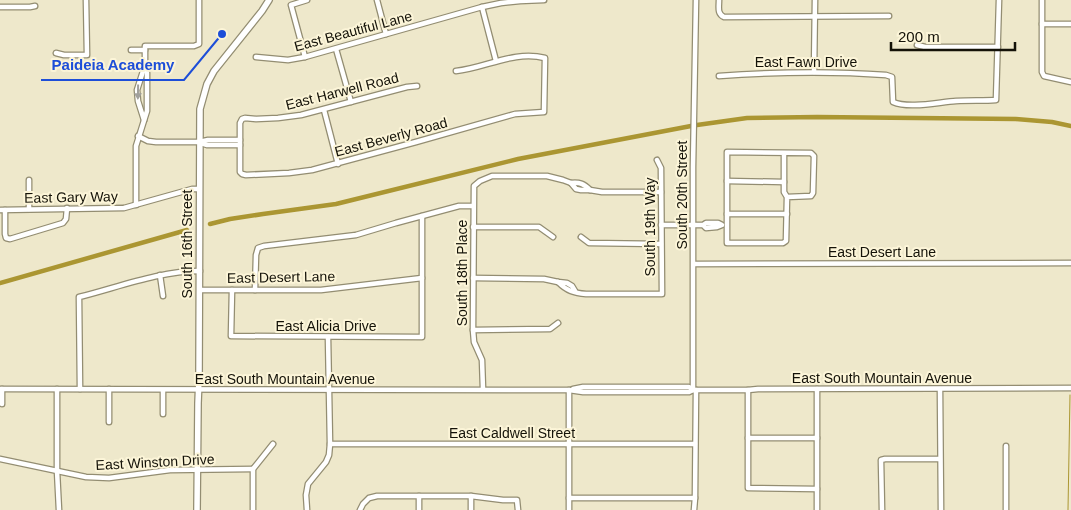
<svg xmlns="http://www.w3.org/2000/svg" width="1071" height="510" font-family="Helvetica,sans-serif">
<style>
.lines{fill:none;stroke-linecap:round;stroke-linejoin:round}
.stream{stroke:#ab9632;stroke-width:1}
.canal{stroke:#ab9632;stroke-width:4.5}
.minor-casing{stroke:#938d72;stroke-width:7}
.major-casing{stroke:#938d72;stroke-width:8}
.minor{stroke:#fff;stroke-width:4.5}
.major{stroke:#fff;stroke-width:5.5}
.oneway{fill:#a1a09c}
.labels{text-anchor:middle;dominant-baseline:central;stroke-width:4;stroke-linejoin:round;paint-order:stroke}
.street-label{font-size:14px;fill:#141208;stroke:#fcf5d8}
.leader{fill:none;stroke:#1d4ed8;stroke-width:2}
.callout-dot{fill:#1d4ed8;stroke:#fcf5d8;stroke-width:2}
.callout-label{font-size:15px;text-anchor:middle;font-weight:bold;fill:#1d4ed8;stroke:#fcf5d8;stroke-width:4;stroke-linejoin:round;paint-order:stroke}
</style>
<rect width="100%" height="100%" fill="#eee8cb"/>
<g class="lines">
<polyline class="stream" points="1068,510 1070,395"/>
<g class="canal">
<polyline points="697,125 747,118 817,117 1016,119 1052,122 1071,126"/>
<polyline points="210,224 230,219 263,214 336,204 518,159 691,126"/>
<polyline points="0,283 187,230"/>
</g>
<g class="minor-casing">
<g id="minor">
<polyline points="377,0 386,34"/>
<path d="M719,0C719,7 717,14 724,17L889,16"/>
<polyline points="1042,0 1042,72 1044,76 1071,82"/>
<polyline points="0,7 30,7 35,6"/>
<polyline points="482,7 496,61"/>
<polyline points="1042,24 1071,24"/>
<polyline points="917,45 925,47 998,47"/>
<polyline points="336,49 351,102"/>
<polyline points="131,50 145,50"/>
<polyline points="56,53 64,55 87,55 86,0"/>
<polyline points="256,57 288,60 305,57 482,7 501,3 520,1 544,0"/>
<polyline points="305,57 291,5 307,0"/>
<polyline points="814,72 815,0"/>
<path d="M719,76C775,72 830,71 886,75L892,77L893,102C909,109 939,102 956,101C970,100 983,101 996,100L999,0"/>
<path d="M417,86L407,87L301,115L278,118L256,119L245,118L242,119L240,123V172L242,174L246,175L289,173L312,170L416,142L515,114L544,112L545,58C514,50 486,68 456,71"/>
<polyline points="324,110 338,164"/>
<polyline points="144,120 138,101 137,90 145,65"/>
<polyline points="138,136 148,141 156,142 199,142 208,140 240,140"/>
<polyline points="201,143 207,145 240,145"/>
<polyline points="784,153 784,192 787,197 786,241 783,243 727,243 727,152 811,153 814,156 813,193 811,196 787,197"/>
<polyline points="29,180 29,209"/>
<polyline points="727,181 784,182"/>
<path d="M571,183C580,182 584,184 590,190"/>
<polyline points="136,205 136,146 147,111 147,73 145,64 145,46 194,46 199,44 199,0"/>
<polyline points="0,210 124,208 192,189 199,189"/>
<polyline points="5,210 5,234 6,238 10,239 63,223 66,219 67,208"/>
<polyline points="727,214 787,214"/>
<polyline points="661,225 703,225 706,223 718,223 722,225 717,227 706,228 703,225"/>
<polyline points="473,227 539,227 553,237"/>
<polyline points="581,237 589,243 661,244"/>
<polyline points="694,264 1071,263"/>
<polyline points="160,275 163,296"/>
<polyline points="473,278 544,279 558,282 567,283 572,286 575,291"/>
<path d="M558,282C567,291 574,293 586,294H662L661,168L657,160"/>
<polyline points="200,290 321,290 422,278"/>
<polyline points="232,290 231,336 422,337 422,216"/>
<polyline points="255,290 256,255 258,248 264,246 356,235 396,223 459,206 473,206"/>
<polyline points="473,330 550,329 558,323"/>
<polyline points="0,389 569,390 583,392 689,392 693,390 748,390 758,389 1071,388"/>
<polyline points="57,389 57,471 59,510"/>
<path d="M80,389L79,297C119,287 159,271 200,271"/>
<polyline points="483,389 482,360 474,342 473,330 474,186 480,181 492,176 547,176 563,180 571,183 576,189 581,190 590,190 602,192 661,192"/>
<polyline points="573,389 583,387 689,387 693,390"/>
<polyline points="940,389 941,510"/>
<polyline points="693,390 693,167 696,0"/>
<polyline points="748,390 748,488 817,489"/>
<polyline points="2,404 2,389"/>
<polyline points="163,414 163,390"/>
<polyline points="109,422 109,389"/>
<polyline points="748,438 817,438"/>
<polyline points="330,444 695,444"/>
<polyline points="0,459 86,477 109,478 170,470 253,469"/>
<polyline points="471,496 471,510"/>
<polyline points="569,498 695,498"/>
<polyline points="253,510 253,469 273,444"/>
<polyline points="307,510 306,495 308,484 326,462 329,455 330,444 328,337"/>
<polyline points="360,510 363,504 369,498 377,496 471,496 503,500 517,500 518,510"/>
<polyline points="419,510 419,496"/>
<polyline points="569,510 569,390"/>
<polyline points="694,510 695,498 696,390"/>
<polyline points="817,510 817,389"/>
<polyline points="882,510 881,460 885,459 940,459"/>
<polyline points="1006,510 1006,446"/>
</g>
</g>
<g class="major-casing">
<polyline id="major" points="197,510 198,403 199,379 200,109 207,84 214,71 262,11 269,0"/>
</g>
<use href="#minor" class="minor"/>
<use href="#major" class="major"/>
</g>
<defs><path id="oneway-solid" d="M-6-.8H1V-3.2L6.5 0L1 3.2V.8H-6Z" transform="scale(1.25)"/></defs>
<use class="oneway" href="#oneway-solid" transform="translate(138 92) rotate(91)"/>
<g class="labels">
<g class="street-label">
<text transform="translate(353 31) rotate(-15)">East Beautiful Lane</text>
<text x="806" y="62">East Fawn Drive</text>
<text transform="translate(342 91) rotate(-14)">East Harwell Road</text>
<text transform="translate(391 137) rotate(-15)">East Beverly Road</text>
<text transform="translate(682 195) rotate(-90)">South 20th Street</text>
<text transform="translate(71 197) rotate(-1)">East Gary Way</text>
<text transform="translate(650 227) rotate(-90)">South 19th Way</text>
<text transform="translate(187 244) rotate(-90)">South 16th Street</text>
<text x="882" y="252">East Desert Lane</text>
<text transform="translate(462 273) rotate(-90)">South 18th Place</text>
<text transform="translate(281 277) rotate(-1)">East Desert Lane</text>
<text x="326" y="326">East Alicia Drive</text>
<text x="882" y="378">East South Mountain Avenue</text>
<text x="285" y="379">East South Mountain Avenue</text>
<text x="512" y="433">East Caldwell Street</text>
<text transform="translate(155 462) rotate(-3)">East Winston Drive</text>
</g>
</g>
<path class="leader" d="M222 34L184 80H41"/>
<circle class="callout-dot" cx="222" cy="34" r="5"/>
<g class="callout-label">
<text x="113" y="70">Paideia Academy</text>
</g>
<path d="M891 42v8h124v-8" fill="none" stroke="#141208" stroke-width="2.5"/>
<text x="898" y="42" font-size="15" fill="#141208" stroke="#fcf5d8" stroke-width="4" paint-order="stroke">200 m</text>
</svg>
